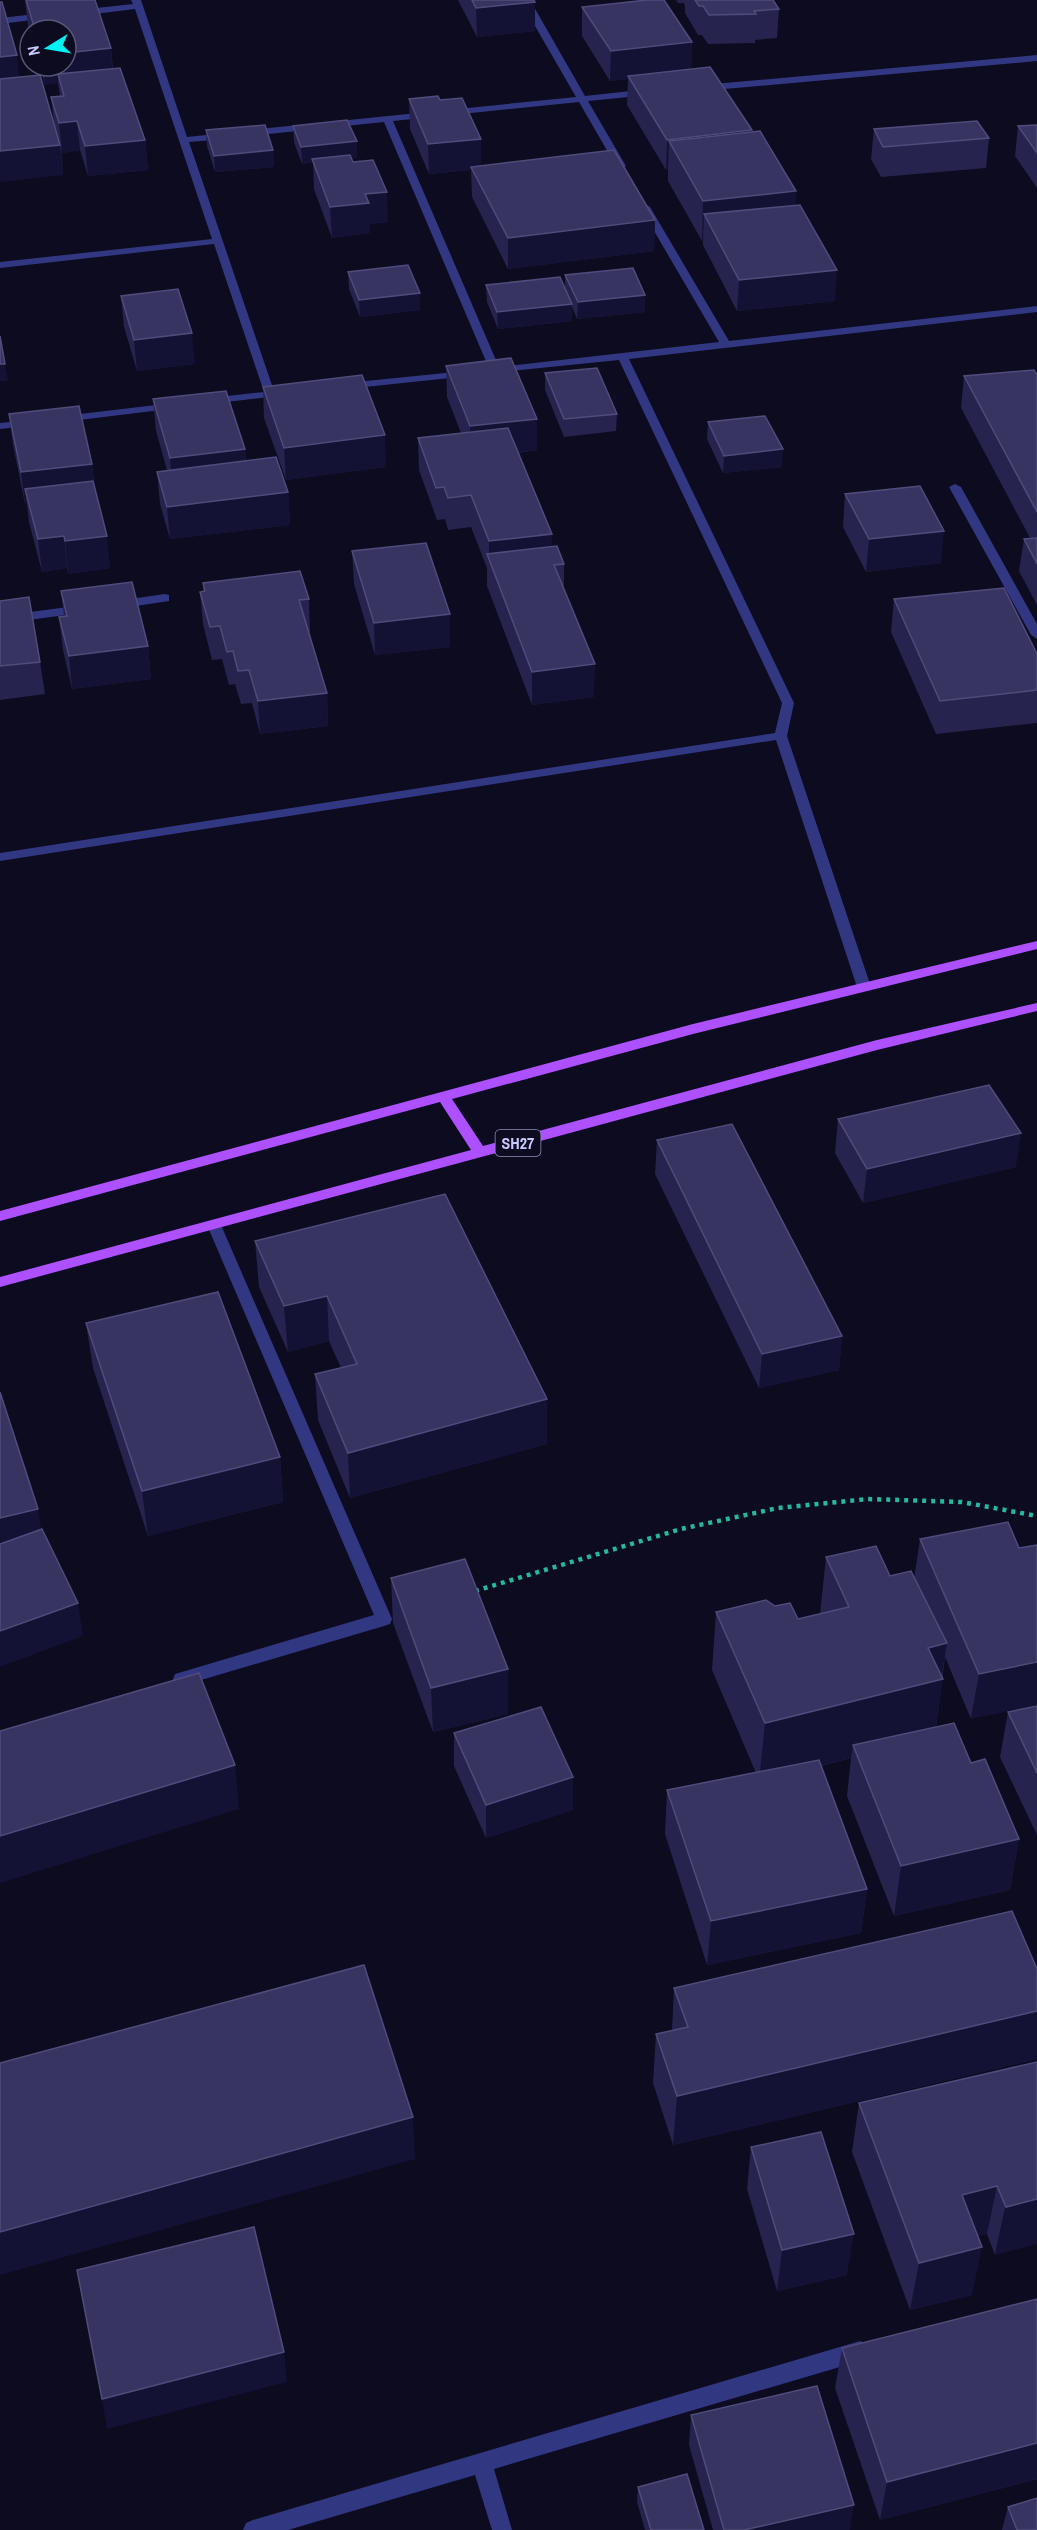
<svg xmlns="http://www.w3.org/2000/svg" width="1037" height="2530" font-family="'Archivo Narrow',sans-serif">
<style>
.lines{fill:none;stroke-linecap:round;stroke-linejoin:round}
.path{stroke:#25b8a1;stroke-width:4.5;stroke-dasharray:4 5;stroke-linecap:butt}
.minor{fill:#323782;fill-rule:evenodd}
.major{fill:#ad50ff;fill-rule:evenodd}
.wall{fill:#26234f}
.shaded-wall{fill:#141234}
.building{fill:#383462;stroke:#4f4c7b;stroke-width:1.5}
.labels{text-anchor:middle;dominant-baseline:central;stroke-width:4.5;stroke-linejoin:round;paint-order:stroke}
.shield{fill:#0c0b1f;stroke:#9190bc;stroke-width:1.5}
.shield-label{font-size:16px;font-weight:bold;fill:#cac9ff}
</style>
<rect width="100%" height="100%" fill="#0c0b1f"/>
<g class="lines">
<polyline class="path" points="475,1591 681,1529 778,1508 868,1499 962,1502 1037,1516"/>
<g class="minor">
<polygon points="131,0 141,0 187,137 225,133 230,136 225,139 189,142 274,391 287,391 287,395 209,404 204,401 209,398 264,392 214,244 0,268 0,262 212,239 135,9 78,16 73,13 78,10 133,4"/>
<polygon points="520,0 530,0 585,96 649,89 654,92 649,95 588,101 626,166 621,169 616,166 579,102 393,121 499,367 719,342 640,207 645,204 650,207 729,341 1037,306 1037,312 629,359 794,703 787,736 871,987 869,990 864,991 857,987 776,740 0,861 0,853 775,733 782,703 619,360 491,373 384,122 249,136 244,133 249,130 576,97"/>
<polygon points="45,13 50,16 48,18 0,24 0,18"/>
<polygon points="1037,55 1037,61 702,91 697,88 702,85"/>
<polygon points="465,371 469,372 469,376 346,389 341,386 346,383"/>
<polygon points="173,403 178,406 177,408 63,422 57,419 63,416"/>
<polygon points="30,420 34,421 34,425 0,429 0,423"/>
<polygon points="955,484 961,487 1037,624 1037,639 1031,635 949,487"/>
<polygon points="165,594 169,595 169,601 116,609 110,605 116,601"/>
<polygon points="83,605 87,606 87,612 0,624 0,616"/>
<polygon points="214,1220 221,1225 392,1619 390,1624 384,1626 181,1686 175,1684 173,1679 175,1674 374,1615 207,1225"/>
<polygon points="860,2341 867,2344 870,2351 867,2358 860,2361 494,2469 512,2530 492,2530 475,2475 288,2530 243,2530 246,2523 253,2520"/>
</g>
<polygon class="major" points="1037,941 1037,949 693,1034 452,1099 483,1146 877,1040 1037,1003 1037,1011 877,1050 0,1287 0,1277 471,1150 440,1102 0,1221 0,1211 693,1024"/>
</g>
<g class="wall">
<polygon points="25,0 95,0 111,48 113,69 145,140 148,170 88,176 80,150 62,153 61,148 63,175 19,77 54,123 51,97 60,96 58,83 45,85 40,66 66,66 66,30 30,30 30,33 28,26"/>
<polygon points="458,0 534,0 535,2 535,31 477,37"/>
<polygon points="676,0 773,0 779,9 777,38 755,40 755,43 708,44 702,35 698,35 685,13 685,6 684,3 678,3"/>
<polygon points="582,7 692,42 691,69 752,130 752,132 796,191 795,205 835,301 737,311 703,245 703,241 702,241 668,181 668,170 666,170 627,105 628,79 610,81 582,36"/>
<polygon points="409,99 481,166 655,220 654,251 508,269 472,197 471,170 429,174 410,129"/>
<polygon points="1037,125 1037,188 1015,156 1018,126"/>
<polygon points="293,126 357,141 357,158 351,158 388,222 370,224 370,233 332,238 314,189 313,162 302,164 294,142"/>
<polygon points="874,129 989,138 986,168 881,177 871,159"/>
<polygon points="206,130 273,150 274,167 215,172 207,146"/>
<polygon points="348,272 420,293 420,310 360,317 349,289"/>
<polygon points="565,275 645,312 577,319 572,307 572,321 498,329 487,302 486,285 565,289"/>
<polygon points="121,296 195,364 137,371 124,327"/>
<polygon points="446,366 537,419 537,450 518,453 551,546 564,564 564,590 594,697 532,705 487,586 487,568 471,527 448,530 445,519 437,520 419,470 418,438 461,433 447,397"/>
<polygon points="545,373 617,414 616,431 564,437 545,390"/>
<polygon points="1037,375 1037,605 1019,571 1024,539 1030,538 961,408 964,376"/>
<polygon points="263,387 386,467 286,480 264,418"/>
<polygon points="153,399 245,449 246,461 288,492 290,525 170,539 160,504 157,472 167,470 156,431"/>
<polygon points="9,414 92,464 95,489 110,568 68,574 67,568 42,572 29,522 27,504 25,504 13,445"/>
<polygon points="708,422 782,467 723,473 707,439"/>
<polygon points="845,494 941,563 866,572 843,527"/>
<polygon points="352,551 450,647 375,655 354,584"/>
<polygon points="203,583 309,599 310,632 308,632 327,693 328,726 260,734 252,703 241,704 235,684 229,685 222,659 212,660 203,624 200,592 203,591"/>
<polygon points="61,591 148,646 151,679 72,689 63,650 59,617 64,617"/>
<polygon points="894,599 1037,654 1037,723 936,734 891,632"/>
<polygon points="0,601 40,662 45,694 0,700"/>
<polygon points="838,1119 1016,1167 863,1203 835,1153"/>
<polygon points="657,1140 842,1336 839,1370 759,1388 655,1174"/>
<polygon points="255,1241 547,1399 547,1444 350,1498 318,1420 315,1374 341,1368 329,1341 288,1352 259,1287"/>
<polygon points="86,1323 280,1457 283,1502 148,1536 93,1368"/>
<polygon points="1008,1522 971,1719 945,1657 936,1727 971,1763 1019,1839 1010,1890 894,1916 847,1796 851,1758 821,1766 867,1889 861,1933 707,1965 665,1834 667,1790 756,1773 712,1670 716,1612 798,1619 820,1614 826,1557 890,1576 914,1579 920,1539"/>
<polygon points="391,1578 508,1669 508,1714 433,1732 393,1623"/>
<polygon points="1037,1706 1037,1835 1000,1757 1008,1712"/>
<polygon points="454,1733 573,1777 573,1810 486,1838 454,1766"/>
<polygon points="1037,1969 1037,2059 673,2145 653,2083 656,2034 672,2030 674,1988"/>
<polygon points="1037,2062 995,2255 987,2234 978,2236 972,2295 910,2310 852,2152 859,2103"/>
<polygon points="751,2147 847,2275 777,2291 747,2189"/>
<polygon points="1037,2299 1037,2479 880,2520 835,2388 842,2348"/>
<polygon points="691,2415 850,2530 713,2530 689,2445"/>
<polygon points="638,2487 704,2530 645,2530 637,2502"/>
<polygon points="1008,2507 1037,2530 1002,2530"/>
</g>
<g class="shaded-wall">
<polygon points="535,2 535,31 477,37 476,8"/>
<polygon points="692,42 691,72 628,76 628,79 610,81 611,51"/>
<polygon points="111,48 113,78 58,74 58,83 45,85 43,66 66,66 66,53"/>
<polygon points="17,55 20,84 0,86 0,57"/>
<polygon points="77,121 80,150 62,153 59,123"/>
<polygon points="752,130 750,160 669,141 668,170 666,170 667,140"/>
<polygon points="481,139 481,169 471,167 471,170 429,174 428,144"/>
<polygon points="145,140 148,170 88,176 85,146"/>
<polygon points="357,141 357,158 314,162 312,159 313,162 302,164 301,147"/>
<polygon points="60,145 63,175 0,182 0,151"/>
<polygon points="273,150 274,167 215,172 214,156"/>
<polygon points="796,191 793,231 704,214 703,241 702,241 703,201"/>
<polygon points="387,192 388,222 370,224 370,233 332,238 330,207 365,194"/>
<polygon points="655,220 654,251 508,269 508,238"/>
<polygon points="837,270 835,301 737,311 739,280"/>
<polygon points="420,293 420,310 360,317 359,300"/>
<polygon points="645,295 645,312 577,319 578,302"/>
<polygon points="572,304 572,321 498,329 497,312"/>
<polygon points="192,333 195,364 137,371 134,340"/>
<polygon points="0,364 5,364 8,381 0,381"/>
<polygon points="537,419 537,450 470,458 470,426"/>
<polygon points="385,435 386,467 286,480 284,448"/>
<polygon points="245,449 247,481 173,490 170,458"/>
<polygon points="783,449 782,467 723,473 724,456"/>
<polygon points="92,464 95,496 25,489 27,504 25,504 21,472"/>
<polygon points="288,492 290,525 170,539 167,507"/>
<polygon points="944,531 941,563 866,572 869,539"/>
<polygon points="552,534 551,567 489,559 489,541"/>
<polygon points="64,536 67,568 42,572 38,539"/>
<polygon points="107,536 110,568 68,574 65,541"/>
<polygon points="450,614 450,647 375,655 374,623"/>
<polygon points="148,646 151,679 72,689 69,656"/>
<polygon points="595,664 594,697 532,705 532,672"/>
<polygon points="327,693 328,726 260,734 258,701"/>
<polygon points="1021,1133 1016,1167 863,1203 867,1169"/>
<polygon points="327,1296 329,1341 288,1352 284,1306"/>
<polygon points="842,1336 839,1370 759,1388 762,1354"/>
<polygon points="547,1399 547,1444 350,1498 348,1453"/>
<polygon points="280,1457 283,1502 148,1536 142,1491"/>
<polygon points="38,1509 45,1554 0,1565 0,1518"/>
<polygon points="78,1603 83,1636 0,1667 0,1631"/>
<polygon points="947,1643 941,1680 943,1679 934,1738 853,1745 851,1758 759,1781 765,1723 928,1648"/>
<polygon points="1037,1662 1037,1705 971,1719 979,1674"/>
<polygon points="508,1669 508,1714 433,1732 431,1688"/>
<polygon points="235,1765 239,1809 0,1883 0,1836"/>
<polygon points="573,1777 573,1810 486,1838 486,1805"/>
<polygon points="1019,1839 1010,1890 894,1916 901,1866"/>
<polygon points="867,1889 861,1933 707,1965 711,1921"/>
<polygon points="1037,2011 1037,2059 673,2145 677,2096"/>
<polygon points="413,2117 415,2159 0,2275 0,2232"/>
<polygon points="997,2186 987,2234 953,2243 962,2195"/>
<polygon points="1037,2199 1037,2244 995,2255 1006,2207"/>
<polygon points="854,2234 847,2275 777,2291 782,2250"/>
<polygon points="982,2247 972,2295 910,2310 919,2263"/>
<polygon points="284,2352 287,2382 107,2429 102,2399"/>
<polygon points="1037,2443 1037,2479 880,2520 887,2482"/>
<polygon points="854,2505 850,2530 744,2530"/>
</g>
<g class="building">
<polygon points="26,0 95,0 111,48 66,53 66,30 35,30"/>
<polygon points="472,0 534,0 535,2 476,8"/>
<polygon points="647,0 664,0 692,42 611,51 582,7"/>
<polygon points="695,0 773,0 779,9 754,11 756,14 709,15 703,6 699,6"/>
<polygon points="0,2 2,2 17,55 0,57"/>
<polygon points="710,67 752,130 667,140 628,76"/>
<polygon points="120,68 145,140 85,146 77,121 59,123 51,97 64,96 58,74"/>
<polygon points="40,75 60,145 0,151 0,79"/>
<polygon points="438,96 440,100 462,98 481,139 428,144 409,99"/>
<polygon points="347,120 357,141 301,147 293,126"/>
<polygon points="977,121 989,138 883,147 874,129"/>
<polygon points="265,125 273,150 214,156 206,130"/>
<polygon points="1037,125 1037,153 1018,126"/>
<polygon points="760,131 796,191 703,201 669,141"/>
<polygon points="614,150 655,220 508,238 471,167"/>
<polygon points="350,155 353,162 373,160 387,192 365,194 369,203 330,207 312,159"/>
<polygon points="800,205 837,270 739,280 704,214"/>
<polygon points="408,265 420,293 359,300 348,272"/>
<polygon points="633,268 645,295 578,302 565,275"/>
<polygon points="560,277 572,304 497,312 486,285"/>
<polygon points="178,289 192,333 134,340 121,296"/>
<polygon points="0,336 5,364 0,364"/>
<polygon points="511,358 537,419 470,426 446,366"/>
<polygon points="597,368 617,414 564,419 545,373"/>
<polygon points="1034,370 1037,375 1037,512 964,376"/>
<polygon points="362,375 385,435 284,448 263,387"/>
<polygon points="226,391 245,449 170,458 153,399"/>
<polygon points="79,406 92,464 21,472 9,414"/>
<polygon points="765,416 783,449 724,456 708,422"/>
<polygon points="508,428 552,534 489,541 471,495 448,498 444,487 436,488 418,438"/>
<polygon points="276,457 288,492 167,507 157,472"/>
<polygon points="93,481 107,536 65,541 64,536 38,539 25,489"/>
<polygon points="920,486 944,531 869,539 845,494"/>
<polygon points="1037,538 1037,564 1024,539"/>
<polygon points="426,543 450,614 374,623 352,551"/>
<polygon points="557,546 564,564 554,565 595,664 532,672 487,554"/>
<polygon points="300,571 309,599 299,600 327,693 258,701 249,670 238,671 233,651 227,652 220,626 210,627 200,592 205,591 203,583"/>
<polygon points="132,582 148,646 69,656 59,617 67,616 61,591"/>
<polygon points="1004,588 1037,654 1037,690 940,701 894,599"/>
<polygon points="29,597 40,662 0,666 0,601"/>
<polygon points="989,1085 1021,1133 867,1169 838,1119"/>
<polygon points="732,1124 842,1336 762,1354 657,1140"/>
<polygon points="445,1194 547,1399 348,1453 315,1374 357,1364 327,1296 284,1306 255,1241"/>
<polygon points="218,1292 280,1457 142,1491 86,1323"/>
<polygon points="0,1392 38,1509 0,1518"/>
<polygon points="1008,1522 1019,1548 1037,1545 1037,1662 979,1674 920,1539"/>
<polygon points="42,1529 78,1603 0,1631 0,1544"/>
<polygon points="876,1546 890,1576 911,1571 947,1643 928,1648 943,1679 765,1723 716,1612 766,1600 775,1606 790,1603 798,1619 849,1607 826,1557"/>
<polygon points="465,1559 508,1669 431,1688 391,1578"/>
<polygon points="199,1673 235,1765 0,1836 0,1731"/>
<polygon points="1037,1706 1037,1773 1008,1712"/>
<polygon points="541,1707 573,1777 486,1805 454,1733"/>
<polygon points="954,1723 971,1763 985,1759 1019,1839 901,1866 853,1745"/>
<polygon points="819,1760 867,1889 711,1921 667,1790"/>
<polygon points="1012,1911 1037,1969 1037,2011 677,2096 656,2034 688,2027 674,1988"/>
<polygon points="364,1965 413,2117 0,2232 0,2063"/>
<polygon points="1037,2062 1037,2199 1006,2207 997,2186 962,2195 982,2247 919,2263 859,2103"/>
<polygon points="821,2132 854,2234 782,2250 751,2147"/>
<polygon points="254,2227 284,2352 102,2399 77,2270"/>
<polygon points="1037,2299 1037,2443 887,2482 842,2348"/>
<polygon points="817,2386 854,2505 744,2530 724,2530 691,2415"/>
<polygon points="687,2474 704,2530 651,2530 638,2487"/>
<polygon points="1037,2498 1037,2530 1017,2530 1008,2507"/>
</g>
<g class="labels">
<rect class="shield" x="495.5" y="1130" width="45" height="26" rx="4.5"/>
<g class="shield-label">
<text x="518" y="1143">SH27</text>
</g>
</g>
<g transform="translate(48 48) rotate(259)"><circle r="28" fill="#0c0b1f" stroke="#585779" stroke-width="1.5"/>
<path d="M0-4.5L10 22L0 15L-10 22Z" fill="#00f3f4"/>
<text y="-9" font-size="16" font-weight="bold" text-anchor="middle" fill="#cac9ff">N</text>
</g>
</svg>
